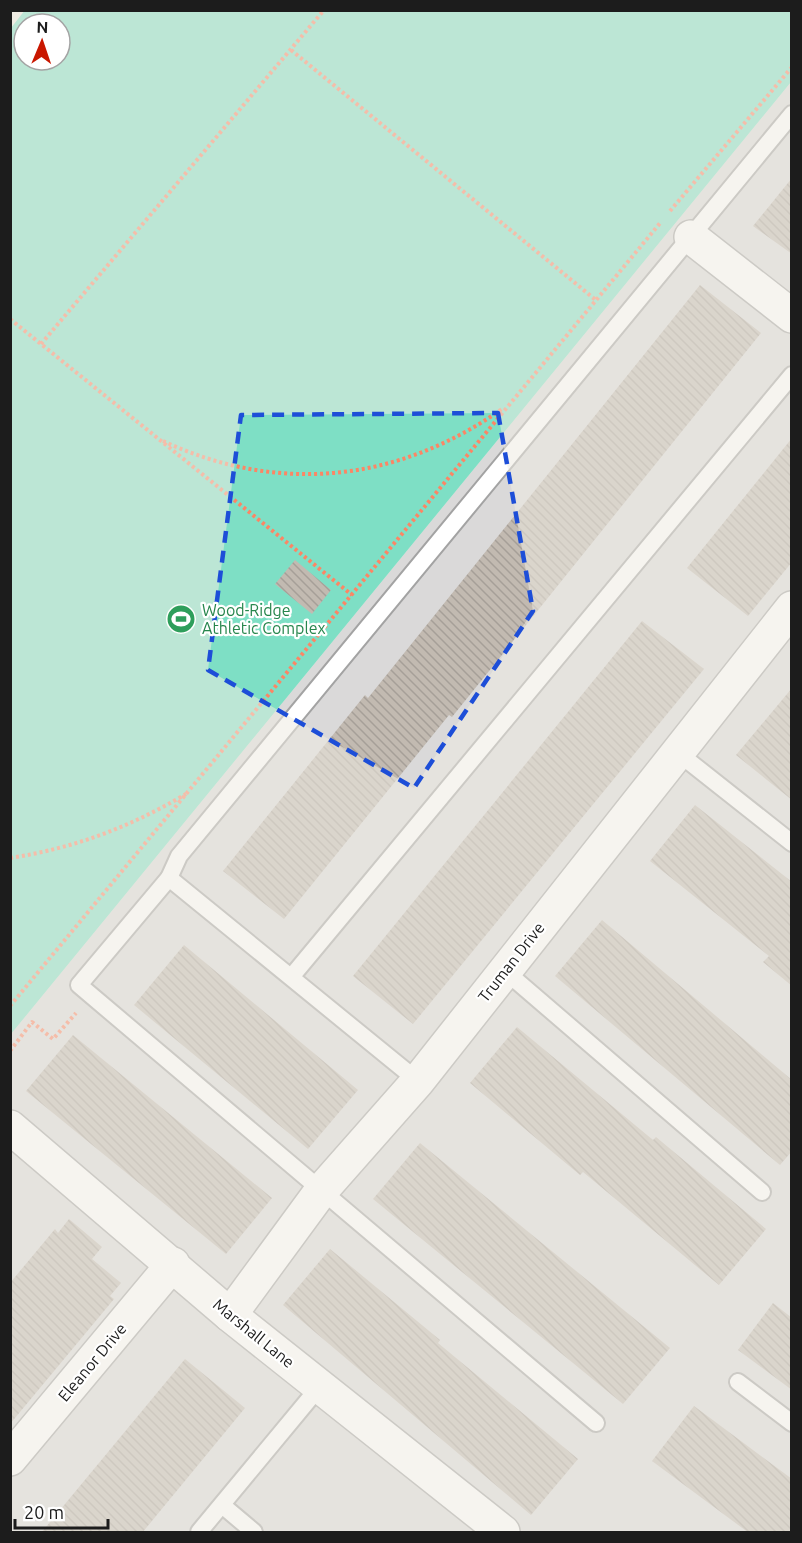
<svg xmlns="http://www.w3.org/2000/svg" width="802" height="1543" font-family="Ubuntu,sans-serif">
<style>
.residential{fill:#dad9d9}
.pitch{fill:#7edfc5;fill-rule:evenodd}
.building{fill:url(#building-back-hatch)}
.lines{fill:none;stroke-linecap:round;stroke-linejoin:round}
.lane-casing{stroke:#a3a3a3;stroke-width:20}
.street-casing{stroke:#a3a3a3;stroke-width:36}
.path{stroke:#fc8665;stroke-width:4;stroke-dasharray:3 3;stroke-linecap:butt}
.lane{stroke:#fff;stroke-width:16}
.street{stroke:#fff;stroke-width:33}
.marked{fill:none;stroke:#1d4ed8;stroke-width:4.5;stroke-dasharray:12 8;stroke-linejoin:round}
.labels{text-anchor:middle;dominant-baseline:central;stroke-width:4.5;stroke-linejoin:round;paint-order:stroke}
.leisure-label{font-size:16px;fill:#27864d;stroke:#fff;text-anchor:start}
.street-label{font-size:16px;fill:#1c1c1c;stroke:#fff}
</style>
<defs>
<pattern id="building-back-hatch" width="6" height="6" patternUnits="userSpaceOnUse" patternTransform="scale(1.5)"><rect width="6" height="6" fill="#c2bab1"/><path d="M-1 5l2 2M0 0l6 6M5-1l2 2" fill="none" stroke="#a69f98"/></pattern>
</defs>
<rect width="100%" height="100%" fill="#eeebe2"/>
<polygon class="residential" points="791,82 791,1532 11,1532 11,1034"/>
<path class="pitch" d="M25,10L791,11V82L11,1034V28ZM24,24H60V60H24Z"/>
<g class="building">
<polygon points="792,178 792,254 753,226"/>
<polygon points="700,285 761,333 452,717 449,715 284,919 223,871 365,695 368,698"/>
<polygon points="792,438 792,562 748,616 687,568"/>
<polygon points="295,560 331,590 312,614 275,584"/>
<polygon points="642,621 704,669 413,1024 353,976"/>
<polygon points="792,688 792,800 736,755"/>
<polygon points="695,805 792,882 792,986 763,962 769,956 650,861"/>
<polygon points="602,920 792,1080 792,1151 780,1165 555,976"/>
<polygon points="184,945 358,1090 308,1149 134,1005"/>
<polygon points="517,1027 653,1140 656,1137 766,1229 719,1285 583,1172 580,1175 470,1083"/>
<polygon points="73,1035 272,1198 226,1254 26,1091"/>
<polygon points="420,1143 670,1348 623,1404 373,1199"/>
<polygon points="69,1219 102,1247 92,1259 121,1283 110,1296 114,1299 10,1424 10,1283 55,1229 58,1233"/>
<polygon points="330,1249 440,1340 438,1343 578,1459 531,1515 283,1305"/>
<polygon points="773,1303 792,1318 792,1390 738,1350"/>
<polygon points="185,1359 245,1408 142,1533 41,1533"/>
<polygon points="694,1406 792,1479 792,1533 749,1533 652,1461"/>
</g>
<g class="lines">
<g class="lane-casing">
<g id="lane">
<polyline points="677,752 792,843"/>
<polyline points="169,878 179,856 792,114"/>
<polyline points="504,970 762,1192"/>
<polyline points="292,976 792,375"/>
<polyline points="418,1081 169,878 79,985 596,1423"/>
<polyline points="738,1382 792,1423"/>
<polyline points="222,1505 254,1532"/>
<polyline points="199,1532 320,1386"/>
</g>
</g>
<g class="street-casing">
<g id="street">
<polyline points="691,237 792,316"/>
<polyline points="10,1127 230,1315 503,1532"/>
<polyline points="230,1315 321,1191 418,1081 792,608"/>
<polyline points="10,1459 173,1264"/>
</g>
</g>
<g class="path">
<polyline points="291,50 597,301"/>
<polyline points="670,211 792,67"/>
<polyline points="10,319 352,595"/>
<polyline points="41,344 324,10"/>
<path d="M163,441C279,495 398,482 502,409"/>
<path d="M10,858C75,848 130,827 186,794"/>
<polyline points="10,1006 661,222"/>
<polyline points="10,1051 32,1022 53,1039 76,1013"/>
</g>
<use href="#lane" class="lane"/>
<use href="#street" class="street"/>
</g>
<path d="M0 0H802V1543H0ZM498,413L533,611L414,788L208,670L241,415Z" fill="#eeebe2" fill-opacity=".55" fill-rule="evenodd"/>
<path class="marked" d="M498,413L533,611L414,788L208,670L241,415Z"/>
<defs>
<g id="stadium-disc" transform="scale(1.5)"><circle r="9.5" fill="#2e9e5b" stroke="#fff"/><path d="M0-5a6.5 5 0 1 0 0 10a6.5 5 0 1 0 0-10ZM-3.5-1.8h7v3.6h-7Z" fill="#fff"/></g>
</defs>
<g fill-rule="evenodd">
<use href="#stadium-disc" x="181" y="619"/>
</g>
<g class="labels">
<g class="leisure-label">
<text x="202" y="610">Wood-Ridge<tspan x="202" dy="18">Athletic Complex</tspan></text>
</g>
<g class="street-label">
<text transform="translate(511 962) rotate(-52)">Truman Drive</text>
<text transform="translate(254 1333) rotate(39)">Marshall Lane</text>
<text transform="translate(92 1362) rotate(-50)">Eleanor Drive</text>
</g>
</g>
<rect width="802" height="1543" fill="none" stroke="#1c1c1c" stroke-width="24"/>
<g transform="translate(42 42) rotate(2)"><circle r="28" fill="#ffffff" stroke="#a4a4a4" stroke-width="1.5"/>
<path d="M0-4.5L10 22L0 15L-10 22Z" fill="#c91700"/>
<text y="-9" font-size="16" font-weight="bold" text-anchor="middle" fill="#1c1c1c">N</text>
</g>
<path d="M15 1519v9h93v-9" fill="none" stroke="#1c1c1c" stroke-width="3"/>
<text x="24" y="1519" font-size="18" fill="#1c1c1c" stroke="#ffffff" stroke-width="4.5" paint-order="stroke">20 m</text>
</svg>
